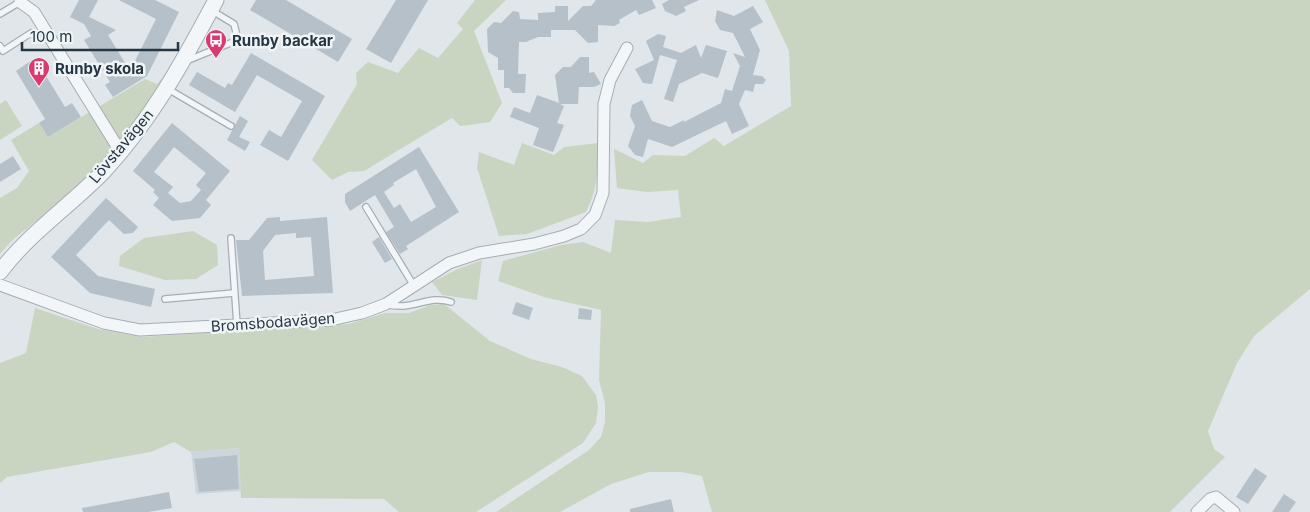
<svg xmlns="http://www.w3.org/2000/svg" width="1310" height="512" font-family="Inter,sans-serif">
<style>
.built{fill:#ced5dc}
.green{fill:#c9d5c0}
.building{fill:#b6c0c8;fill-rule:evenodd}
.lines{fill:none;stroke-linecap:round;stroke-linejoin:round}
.service-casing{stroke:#a5aeb5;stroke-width:8}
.minor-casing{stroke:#a5aeb5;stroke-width:13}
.tertiary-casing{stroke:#a5aeb5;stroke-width:17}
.service{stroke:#f3f6f8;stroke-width:5.5}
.minor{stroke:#f3f6f8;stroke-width:11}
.tertiary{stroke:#f3f6f8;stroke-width:15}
.labels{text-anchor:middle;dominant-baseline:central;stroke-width:5;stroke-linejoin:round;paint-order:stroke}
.poi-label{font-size:15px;font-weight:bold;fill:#273643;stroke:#eff4f7;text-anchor:start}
.street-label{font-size:15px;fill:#273643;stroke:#eff4f7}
</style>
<rect width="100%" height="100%" fill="#e0e6ea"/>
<polygon class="built" points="239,448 241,491 196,494 191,452"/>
<g class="green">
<polygon points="475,0 520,0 506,0 474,31 502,103 490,122 460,126 452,118 364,171 348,172 332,180 312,160 357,84 356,73 368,62 398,73 419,48 438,58 463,29 457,23"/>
<polygon points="765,0 1310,0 1310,289 1254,336 1237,363 1208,431 1214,449 1225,457 1170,512 712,512 702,476 681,472 649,472 611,484 560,512 496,512 589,450 601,437 605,422 605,403 599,380 601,310 544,297 498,281 503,261 561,245 583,242 611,253 615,220 648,222 681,217 678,190 647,192 617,188 614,149 643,163 653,155 685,156 714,138 724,146 791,106 789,51"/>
<path d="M176,62C143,117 110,156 63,199C43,218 17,232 0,254V198L17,188L29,171L11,140L39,123L48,137L145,79L157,84Z"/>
<polygon points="6,100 22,126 0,140 0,104"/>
<path d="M522,143L554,155L564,147L598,143C598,169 598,189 586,212L527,234L499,236L477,168L479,152L514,165Z"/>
<polygon points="193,231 217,245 218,265 196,279 165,280 119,266 120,256 144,238"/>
<polygon points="482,260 477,300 442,295 432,282 458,269"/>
<polygon points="444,304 490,341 531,359 562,367 582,376 596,395 598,407 596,423 583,443 476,512 399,512 384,499 241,498 239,448 191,452 174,442 151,452 7,477 0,483 0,363 26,353 35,308 98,329 141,337 349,324 385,313 409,313 431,305"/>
</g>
<g class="building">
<polygon points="79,0 98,0 89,17 116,30 108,35 130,71 156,19 119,0 155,0 179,12 147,76 113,97 105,85 110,82 84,40 91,36 84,24 70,17"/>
<polygon points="256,0 286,0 352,39 338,62 250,10"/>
<polygon points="396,0 428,0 391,63 366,49"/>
<polygon points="596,0 652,0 656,8 639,15 636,10 619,20 620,23 614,26 598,25 598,42 588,43 575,30 551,30 551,37 538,37 526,42 519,42 518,74 526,74 525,93 513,93 509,88 504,88 504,70 498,70 498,58 488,52 487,29 494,22 501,23 513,11 519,12 520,19 538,20 538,13 555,12 555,6 568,6 568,21 583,6 591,6"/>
<polygon points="669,0 699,0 684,7 686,11 676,16 665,11 662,4"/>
<polygon points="753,6 763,22 750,29 760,50 753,75 762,76 766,80 763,84 755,84 753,92 745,90 739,104 749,126 732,134 726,121 672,147 648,139 643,157 635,155 628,146 635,126 630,116 632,105 642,100 652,121 670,127 684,120 684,122 721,103 725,89 732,91 740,66 733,53 745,57 733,33 720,30 715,21 717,10 734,16"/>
<polygon points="658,34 666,36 663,47 681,53 696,45 701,58 706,45 727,51 718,78 702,73 679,84 673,102 664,99 677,60 660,55 652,84 643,83 635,69 654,60 646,41"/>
<polygon points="251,53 325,96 288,161 260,145 269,130 281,137 302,101 257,75 235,112 189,85 197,72 225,88 228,83 232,85"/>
<polygon points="580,57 589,57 589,73 594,72 601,84 594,87 579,87 578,104 560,104 564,106 557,123 564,125 553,152 533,145 539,128 510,117 514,107 530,113 537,95 559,103 555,75 563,67 571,67"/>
<polygon points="35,58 65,107 72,103 81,117 48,137 39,123 45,119 16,71"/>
<polygon points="240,116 248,121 239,137 250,142 245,151 227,140"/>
<path d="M172,123L230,171L206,200L211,205L200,218L172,221L153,205L159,198L153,192L155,190L133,171ZM174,147L206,173L196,185L201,190L191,201L180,203L168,193L173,187L154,172Z"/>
<path d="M419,147L459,212L406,246L408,249L400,254L386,232L394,227L375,195L350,211L345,202V194ZM416,169L436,207L411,222L400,204L394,208L384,192L394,185L393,183Z"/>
<polygon points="13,156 21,169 0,182 0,164"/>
<polygon points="106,198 138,227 133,233 124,234 109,220 76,255 98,276 155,289 151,307 90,293 51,257"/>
<path d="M280,217V221L327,217L333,293L242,296L236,240H249L267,218ZM296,233V238L311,237L314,276L265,280L263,251L275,235Z"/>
<polygon points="379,237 392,259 385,263 372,242"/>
<polygon points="516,302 533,308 529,320 512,314"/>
<polygon points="579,308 592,310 591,320 578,319"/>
<polygon points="237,455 239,489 199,492 194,459"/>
<polygon points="1255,468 1267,476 1248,504 1236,497"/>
<polygon points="169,492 172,508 148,512 83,512 82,508"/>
<polygon points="1284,494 1296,502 1289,512 1272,512"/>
<polygon points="671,499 674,512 630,512 630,509"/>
</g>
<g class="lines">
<g class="service-casing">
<g id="service">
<polyline points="0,14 20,2"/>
<polyline points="0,46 3,51 31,33"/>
<polyline points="186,61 233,42 237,36 234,24 211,10"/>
<polyline points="168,89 231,126"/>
<polyline points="366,207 414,286"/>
<polyline points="231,238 237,325"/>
<polyline points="165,299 234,293"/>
<path d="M386,304C412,312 428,294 451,302"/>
</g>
</g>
<g class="minor-casing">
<g id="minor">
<polyline points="20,2 34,12 120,151"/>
<polyline points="0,285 104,323 140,330 331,320 362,313 386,304 449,263 479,253 534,244 564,236 581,229 595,215 603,193 604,104 610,80 627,48"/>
<polyline points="1197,512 1210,499 1216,497 1234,512"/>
</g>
</g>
<g class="tertiary-casing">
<path id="tertiary" d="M0,272C29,233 70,206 104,171C152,119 183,62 216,0"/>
</g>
<use href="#service" class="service"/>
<use href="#minor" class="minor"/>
<use href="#tertiary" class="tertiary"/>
</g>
<defs>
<g id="bus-pin" transform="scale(1.125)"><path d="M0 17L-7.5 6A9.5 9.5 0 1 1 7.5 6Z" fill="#d93b71" stroke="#eff4f7"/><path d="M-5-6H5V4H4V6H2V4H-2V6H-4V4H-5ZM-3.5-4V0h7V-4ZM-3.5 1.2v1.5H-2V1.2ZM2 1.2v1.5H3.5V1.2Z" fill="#fff"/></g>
<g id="building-pin" transform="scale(1.125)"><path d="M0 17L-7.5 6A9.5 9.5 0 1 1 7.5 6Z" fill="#d93b71" stroke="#eff4f7"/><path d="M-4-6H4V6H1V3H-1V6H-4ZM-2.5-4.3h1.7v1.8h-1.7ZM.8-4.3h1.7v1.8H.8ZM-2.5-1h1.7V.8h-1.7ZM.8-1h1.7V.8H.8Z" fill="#fff"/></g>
</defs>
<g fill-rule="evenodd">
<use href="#bus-pin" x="216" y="40"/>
<use href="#building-pin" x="39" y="68"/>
</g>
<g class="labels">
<g class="poi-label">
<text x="232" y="40">Runby backar</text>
<text x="55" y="68">Runby skola</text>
</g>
<g class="street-label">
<text transform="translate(121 146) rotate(-50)">Lövstavägen</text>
<text transform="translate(273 322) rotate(-4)">Bromsbodavägen</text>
</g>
</g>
<path d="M22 42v8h156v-8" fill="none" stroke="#273643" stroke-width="2.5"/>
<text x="30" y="42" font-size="15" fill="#273643" stroke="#eff4f7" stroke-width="4" paint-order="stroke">100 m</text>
</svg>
